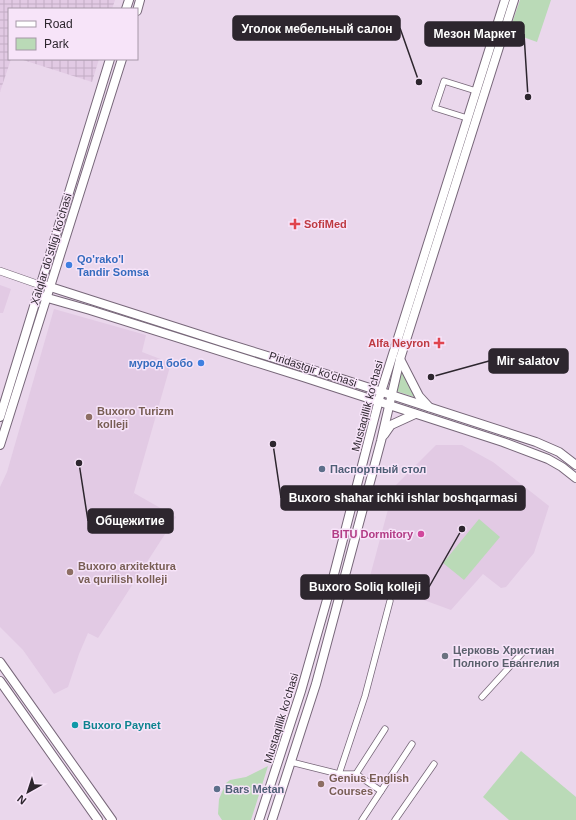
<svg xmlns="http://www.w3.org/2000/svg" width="576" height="820" font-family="Arial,sans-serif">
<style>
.built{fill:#e2cae4}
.industrial{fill:url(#industrial-grid)}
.green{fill:#badab7}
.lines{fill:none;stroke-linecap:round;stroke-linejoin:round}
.minor-casing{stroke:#776779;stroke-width:7}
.tertiary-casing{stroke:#776779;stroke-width:8}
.secondary-casing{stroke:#776779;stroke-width:10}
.primary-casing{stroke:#776779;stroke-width:10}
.minor{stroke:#fff;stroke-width:5.5}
.tertiary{stroke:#fff;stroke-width:7}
.secondary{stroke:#fff;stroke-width:8}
.primary{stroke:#fff;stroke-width:8}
.health-dot{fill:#e0444e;stroke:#f7e4f9;stroke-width:1.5}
.shop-dot{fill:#3f7fe0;stroke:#f7e4f9;stroke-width:1.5}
.education-dot{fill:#8d6e63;stroke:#f7e4f9;stroke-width:1.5}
.service-dot{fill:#5c6f8a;stroke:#f7e4f9;stroke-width:1.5}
.hotel-dot{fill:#d1479c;stroke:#f7e4f9;stroke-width:1.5}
.worship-dot{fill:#6b7280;stroke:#f7e4f9;stroke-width:1.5}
.culture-dot{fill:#0f9aa8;stroke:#f7e4f9;stroke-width:1.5}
.labels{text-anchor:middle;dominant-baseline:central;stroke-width:3;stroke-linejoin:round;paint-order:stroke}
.health-label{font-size:11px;font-weight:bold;fill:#be3a42;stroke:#f7e4f9;text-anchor:start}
.street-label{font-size:11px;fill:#2d262e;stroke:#f7e4f9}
.shop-label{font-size:11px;font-weight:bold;fill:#366cbe;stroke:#f7e4f9;text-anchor:start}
.education-label{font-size:11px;font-weight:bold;fill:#785e54;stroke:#f7e4f9;text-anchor:start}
.service-label{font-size:11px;font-weight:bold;fill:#4e5e75;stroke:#f7e4f9;text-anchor:start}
.hotel-label{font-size:11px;font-weight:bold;fill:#b23c85;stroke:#f7e4f9;text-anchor:end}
.worship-label{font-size:11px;font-weight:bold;fill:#5b616d;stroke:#f7e4f9;text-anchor:start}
.culture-label{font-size:11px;font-weight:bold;fill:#0d838f;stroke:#f7e4f9;text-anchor:start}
.leader{fill:none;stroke:#2d262e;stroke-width:1.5}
.callout-dot{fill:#2d262e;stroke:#f7e4f9;stroke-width:1.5}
.callout{fill:#2d262e;stroke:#2d262e;stroke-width:1.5}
.callout-label{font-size:12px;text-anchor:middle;font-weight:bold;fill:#fff}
</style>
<defs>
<pattern id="industrial-grid" width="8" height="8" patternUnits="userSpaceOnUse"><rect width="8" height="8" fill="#e2cae4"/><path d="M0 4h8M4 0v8" fill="none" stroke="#c2adc4"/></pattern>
</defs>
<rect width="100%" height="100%" fill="#ead7ec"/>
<g class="built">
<polygon points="0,285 11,289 3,313 0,313"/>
<polygon points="54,309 146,335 142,352 171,363 131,503 134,493 176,517 98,638 88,633 79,654 68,687 54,694 23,650 0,627 0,487 7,472"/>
<polygon points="436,445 462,445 493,462 549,506 534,553 506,587 501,588 483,574 451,610 369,580 394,487"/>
</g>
<g class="industrial">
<polygon points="0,0 115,0 112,9 9,9 9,59 11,59 0,92"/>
<polygon points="20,59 99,59 92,82"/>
</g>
<g class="green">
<polygon points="520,0 551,0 537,42 509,32"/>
<polygon points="402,366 417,398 396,391"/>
<polygon points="479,519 500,537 464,580 443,563"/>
<polygon points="521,751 576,797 576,820 509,820 483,797"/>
<polygon points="268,766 251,820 222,820 218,814 219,799 226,783 230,780 246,777"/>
</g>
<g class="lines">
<g class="minor-casing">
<g id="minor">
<polyline points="467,118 435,108 444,81 476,91"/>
<polyline points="482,697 524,651"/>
<polyline points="291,762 339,774 365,696 390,601"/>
<polyline points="339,774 356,774 381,791"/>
<polyline points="356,774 385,729"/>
<polyline points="362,820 412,744"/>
<polyline points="395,820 434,764"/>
</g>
</g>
<g class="tertiary-casing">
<polyline id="tertiary" points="0,271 40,285"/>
</g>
<g class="secondary-casing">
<g id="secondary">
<polyline points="126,9 129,0"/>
<polyline points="137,11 140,0"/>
<polyline points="41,284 222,342 342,379 536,442 559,452 576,465"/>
<polyline points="37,295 90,310 303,377 503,442 548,459 562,467 576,478"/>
<polyline points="400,359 419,396 429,407"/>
<polyline points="0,417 110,59"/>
<polyline points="384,435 391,425 415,414"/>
<polyline points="0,445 122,59"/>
<polyline points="259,820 301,691 332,582 381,392 505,0"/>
<polyline points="272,820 316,684 381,441 400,359 514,0"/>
</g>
</g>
<g class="primary-casing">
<g id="primary">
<polyline points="0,662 112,820"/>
<polyline points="0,681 98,820"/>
</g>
</g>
<use href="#minor" class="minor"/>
<use href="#tertiary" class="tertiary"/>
<use href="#secondary" class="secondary"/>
<use href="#primary" class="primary"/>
</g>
<g class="health-dot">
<path d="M293 218h4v4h4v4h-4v4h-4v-4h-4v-4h4z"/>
<path d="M437 337h4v4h4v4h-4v4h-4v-4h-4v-4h4z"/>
</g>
<g class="shop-dot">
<circle cx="69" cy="265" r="4"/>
<circle cx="201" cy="363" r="4"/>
</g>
<g class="education-dot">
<circle cx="89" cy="417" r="4"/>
<circle cx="70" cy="572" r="4"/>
<circle cx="321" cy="784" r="4"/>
</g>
<g class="service-dot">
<circle cx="322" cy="469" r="4"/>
<circle cx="217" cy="789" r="4"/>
</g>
<circle class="hotel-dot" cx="421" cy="534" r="4"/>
<circle class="worship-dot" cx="445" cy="656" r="4"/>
<circle class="culture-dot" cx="75" cy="725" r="4"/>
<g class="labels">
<g class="health-label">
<text x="304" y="224">SofiMed</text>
<text x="430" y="343" text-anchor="end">Alfa Neyron</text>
</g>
<g class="street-label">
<text transform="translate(51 249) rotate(-73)">Xalqlar do'stligi ko'chasi</text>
<text transform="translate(313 369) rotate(18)">Piridastgir ko'chasi</text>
<text transform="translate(367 406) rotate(-75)">Mustaqillik ko'chasi</text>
<text transform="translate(281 718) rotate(-73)">Mustaqillik ko'chasi</text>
</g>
<g class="shop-label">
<text x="77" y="259">Qo'rako'l<tspan x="77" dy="13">Tandir Somsa</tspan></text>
<text x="193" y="363" text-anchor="end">мурод бобо</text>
</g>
<g class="education-label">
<text x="97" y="411">Buxoro Turizm<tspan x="97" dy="13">kolleji</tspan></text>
<text x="78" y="566">Buxoro arxitektura<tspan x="78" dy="13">va qurilish kolleji</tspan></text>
<text x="329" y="778">Genius English<tspan x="329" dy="13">Courses</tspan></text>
</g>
<g class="service-label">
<text x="330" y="469">Паспортный стол</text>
<text x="225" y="789">Bars Metan</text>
</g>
<g class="hotel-label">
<text x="413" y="534">BITU Dormitory</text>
</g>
<g class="worship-label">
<text x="453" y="650">Церковь Христиан<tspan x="453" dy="13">Полного Евангелия</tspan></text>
</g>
<g class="culture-label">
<text x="83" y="725">Buxoro Paynet</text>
</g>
</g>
<path class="leader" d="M419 82L400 28M528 97L524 34M431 377L489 361M273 444L281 498M79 463L88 521M462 529L429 587"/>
<g class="callout-dot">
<circle cx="419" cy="82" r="4"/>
<circle cx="528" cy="97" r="4"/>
<circle cx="431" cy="377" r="4"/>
<circle cx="273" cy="444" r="4"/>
<circle cx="79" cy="463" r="4"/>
<circle cx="462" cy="529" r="4"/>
</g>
<g class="callout">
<rect x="233" y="16" width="167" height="24" rx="4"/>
<rect x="425" y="22" width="99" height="24" rx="4"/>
<rect x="489" y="349" width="79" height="24" rx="4"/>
<rect x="281" y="486" width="244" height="24" rx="4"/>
<rect x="88" y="509" width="85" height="24" rx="4"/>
<rect x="301" y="575" width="128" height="24" rx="4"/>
</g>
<g class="callout-label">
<text x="317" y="33">Уголок мебельный салон</text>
<text x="475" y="38">Мезон Маркет</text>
<text x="528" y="365">Mir salatov</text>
<text x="403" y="502">Buxoro shahar ichki ishlar boshqarmasi</text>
<text x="130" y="525">Общежитие</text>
<text x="365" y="591">Buxoro Soliq kolleji</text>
</g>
<rect x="8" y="8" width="130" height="52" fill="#f7e4f9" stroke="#a698a8"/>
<rect x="16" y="21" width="20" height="6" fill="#ffffff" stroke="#a698a8"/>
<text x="44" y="28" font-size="12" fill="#2d262e">Road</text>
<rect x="16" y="38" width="20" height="12" fill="#badab7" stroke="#a698a8"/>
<text x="44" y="48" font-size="12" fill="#2d262e">Park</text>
<g transform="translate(28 792) rotate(219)" stroke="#f7e4f9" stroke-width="3" paint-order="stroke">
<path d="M0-3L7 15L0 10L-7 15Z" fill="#2d262e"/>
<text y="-6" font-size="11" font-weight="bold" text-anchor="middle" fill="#2d262e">N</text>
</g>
</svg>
